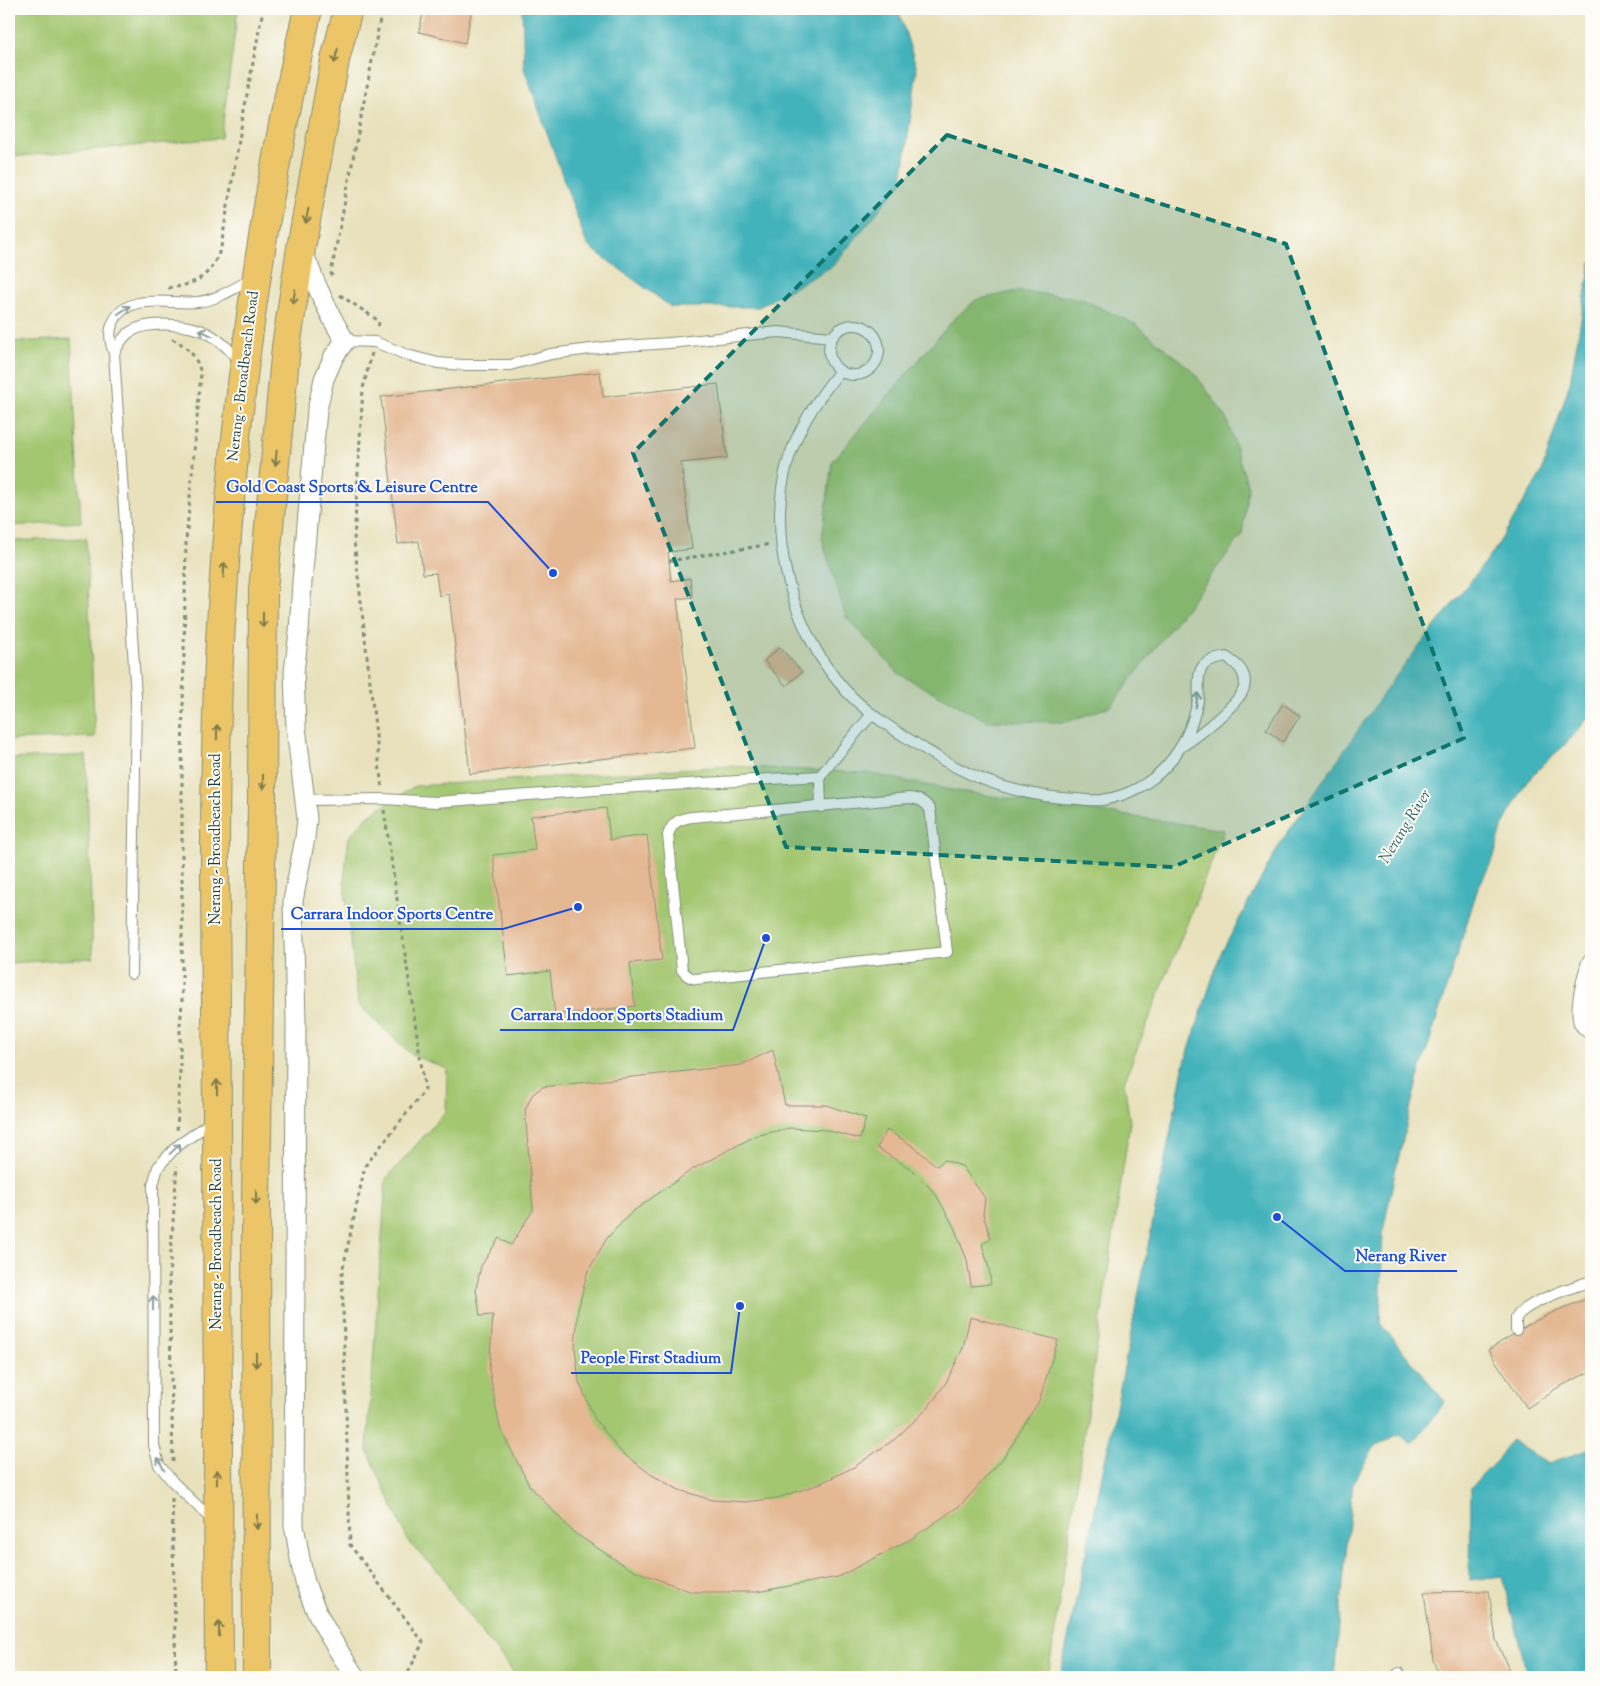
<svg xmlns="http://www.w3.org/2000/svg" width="1600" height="1686" font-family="'Sorts Mill Goudy',serif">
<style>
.green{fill:#a3c670;stroke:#618252}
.water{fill:#42b2bb;stroke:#307878}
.building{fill:#e4b893}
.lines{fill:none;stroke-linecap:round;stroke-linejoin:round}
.service-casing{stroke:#848f78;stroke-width:12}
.minor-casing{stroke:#848f78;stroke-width:21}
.primary-casing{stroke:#848f78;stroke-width:30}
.path{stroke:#848f78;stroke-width:3;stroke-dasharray:4 4;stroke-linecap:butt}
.service{stroke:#fff;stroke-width:10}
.minor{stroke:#fff;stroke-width:19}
.primary{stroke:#edc569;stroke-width:28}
.oneway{stroke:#7c7a4c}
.oneway2{stroke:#8f9e9a}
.marked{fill:#0f766e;fill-opacity:0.2;stroke:#0f766e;stroke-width:4;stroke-dasharray:10 6;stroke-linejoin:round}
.labels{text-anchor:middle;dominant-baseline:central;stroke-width:4;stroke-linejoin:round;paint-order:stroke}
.street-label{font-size:15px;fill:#1f3d34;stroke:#fdfcf7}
.water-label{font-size:16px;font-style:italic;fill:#2a605c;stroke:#fdfcf7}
.leader{fill:none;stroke:#1d4ed8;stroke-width:2}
.callout-dot{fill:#1d4ed8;stroke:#fdfcf7;stroke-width:2}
.callout-label{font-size:16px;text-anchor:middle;font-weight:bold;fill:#1d4ed8;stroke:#fdfcf7;stroke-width:4;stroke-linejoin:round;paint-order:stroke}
</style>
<rect width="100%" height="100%" fill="#fdfcf7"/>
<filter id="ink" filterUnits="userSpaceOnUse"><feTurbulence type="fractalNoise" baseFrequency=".02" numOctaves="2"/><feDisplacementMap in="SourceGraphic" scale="10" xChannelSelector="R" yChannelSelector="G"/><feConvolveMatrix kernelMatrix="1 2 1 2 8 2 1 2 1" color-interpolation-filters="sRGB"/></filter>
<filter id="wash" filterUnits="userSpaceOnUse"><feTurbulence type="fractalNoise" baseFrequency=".0096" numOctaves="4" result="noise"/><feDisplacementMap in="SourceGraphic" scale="20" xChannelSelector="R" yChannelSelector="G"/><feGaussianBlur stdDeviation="1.12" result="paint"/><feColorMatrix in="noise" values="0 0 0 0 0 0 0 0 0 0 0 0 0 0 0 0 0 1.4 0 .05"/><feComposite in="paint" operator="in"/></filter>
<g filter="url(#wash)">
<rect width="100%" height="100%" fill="#e8e1bc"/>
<g class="green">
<polygon points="9,9 238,9 221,138 9,157"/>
<polygon points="1017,291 1080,298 1135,324 1193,371 1226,417 1248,487 1242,535 1111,706 1067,722 987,721 899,674 846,617 822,539 832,462 951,322 976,300"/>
<polygon points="71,339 81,522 9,526 9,342"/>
<polygon points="86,538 95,737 9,740 9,541"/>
<polygon points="86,755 93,958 9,963 9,759"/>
<polygon points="729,766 867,773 951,790 1224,830 1124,1082 1130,1122 1048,1677 517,1677 453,1596 441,1574 409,1543 367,1449 386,1179 446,1111 447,1069 412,1055 358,1004 344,880 349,837 369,815 415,786"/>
</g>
<g class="water">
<polygon points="522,9 898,9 917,69 902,182 833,266 759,307 671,307 587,245 524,68"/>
<polygon points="1591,262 1591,715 1564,746 1551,757 1526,782 1503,825 1494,857 1478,888 1417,1081 1395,1172 1383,1232 1380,1323 1445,1402 1412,1444 1400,1435 1376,1445 1353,1482 1334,1677 1060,1677 1114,1418 1183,1068 1220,955 1281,842 1392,681 1494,551 1541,474 1570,382"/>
<polygon points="1511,1440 1548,1463 1591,1449 1591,1677 1531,1677 1526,1670 1502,1576 1470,1580 1471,1487 1498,1459"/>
</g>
<g id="blocks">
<g class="building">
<polygon points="424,9 472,9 465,43 419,32"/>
<polygon points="600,372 603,397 718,384 727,458 681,463 692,549 668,552 671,581 690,578 692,597 677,599 695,748 470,774 449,594 439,596 436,573 423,574 419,541 398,544 381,397"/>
<polygon points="780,647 802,672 786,686 764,661"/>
<polygon points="1283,704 1300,716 1283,742 1266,730"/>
<polygon points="606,808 610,840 647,835 662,960 630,963 635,1006 555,1015 550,971 508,976 493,855 535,850 531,816"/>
<polygon points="773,1050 785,1105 826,1105 866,1118 860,1139 826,1130 789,1128 755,1136 693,1169 632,1212 607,1238 587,1273 578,1310 575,1348 579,1382 595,1419 621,1452 652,1475 679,1490 712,1500 746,1502 777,1498 817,1485 854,1467 895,1439 928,1408 947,1381 963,1348 970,1317 1058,1340 1039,1401 1004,1457 962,1504 911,1539 838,1577 757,1592 692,1592 628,1568 573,1532 529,1485 500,1428 489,1370 493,1315 480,1316 476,1289 481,1266 499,1238 511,1245 533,1210 525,1110 532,1095 542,1087 741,1065"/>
<polygon points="887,1130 913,1146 937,1166 944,1160 962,1166 985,1198 983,1214 991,1239 982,1244 989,1268 991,1284 971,1286 967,1260 954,1227 935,1193 911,1169 877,1148"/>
<polygon points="1591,1297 1591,1371 1557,1388 1527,1408 1488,1350 1535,1321 1558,1310"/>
<polygon points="1489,1591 1496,1640 1512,1677 1440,1677 1433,1660 1424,1592"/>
</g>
</g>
</g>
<g filter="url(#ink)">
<use href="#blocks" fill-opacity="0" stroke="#848f78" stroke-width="1"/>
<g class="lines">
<g class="service-casing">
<g id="service">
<circle cx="854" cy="350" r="25"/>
<polyline points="345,341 375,342 407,355 438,363 463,365 510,365 551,354 607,347 670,343 778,332 832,337"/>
<path d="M114,353C118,346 123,336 130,332C149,320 191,324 209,334C222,341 231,352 242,362"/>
<path d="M840,371C822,393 806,416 795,442C760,520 790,632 847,692C872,718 905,737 936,756C980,783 1026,797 1077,799C1085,800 1094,801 1102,800C1156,791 1188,751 1198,700C1200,690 1196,675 1203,666C1209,660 1218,659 1226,657C1237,664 1248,673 1244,688C1239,704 1197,737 1182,746"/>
<polyline points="820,776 821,807"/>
<path d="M909,798C919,799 924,801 930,809L947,952L696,979C689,978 686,975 682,970L668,835C672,822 679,819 692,817Z"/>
<polyline points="305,800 383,799 436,802 622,788 820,776 872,714"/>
<path d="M132,974L136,697L114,353C110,343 108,333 113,323C126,291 171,305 197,302C218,300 236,287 254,278"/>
<path d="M1516,1330V1318C1525,1302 1573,1287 1591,1281"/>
<polyline points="213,1521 173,1482 159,1465 154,1445 153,1185 158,1167 176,1147 214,1120"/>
<polyline points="1395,1677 1399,1673"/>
</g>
</g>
<g class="minor-casing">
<g id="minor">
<path d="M302,249C314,281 327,312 345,341L334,356L324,379L317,410L302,582L299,632L294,672L296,727L307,819L305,838L293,901L296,1021L294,1526C298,1544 300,1564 305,1582C316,1617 336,1647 355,1677"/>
<path d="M1591,964C1587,977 1579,1008 1583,1021C1584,1025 1588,1027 1591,1030"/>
</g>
</g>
<g class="primary-casing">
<g id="primary">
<path d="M219,1677C217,1489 218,1301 217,1113C216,945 211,776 222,608C234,406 262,206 308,9"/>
<polyline points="257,1677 256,1200 262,803 263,590 286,347 301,248 335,60 348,9"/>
</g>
</g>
<g class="path">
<polyline points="332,276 331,273 382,9"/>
<path d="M168,288C197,285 212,275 221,247L243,116L263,9"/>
<polyline points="340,295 379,321 378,330"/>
<path d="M172,339C188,346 197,357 201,374L186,541L182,762V1004L180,1025V1072L177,1132"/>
<polyline points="372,353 363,388 354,540 382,789"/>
<polyline points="669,561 771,544"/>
<polyline points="384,810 425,1090 365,1166 342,1273 350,1545 423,1642 406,1677"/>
<polyline points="173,1462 169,1279 177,1166"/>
<polyline points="172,1498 176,1677"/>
</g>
<use href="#service" class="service"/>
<use href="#minor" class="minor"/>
<use href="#primary" class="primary"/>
</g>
<defs><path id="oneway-shaft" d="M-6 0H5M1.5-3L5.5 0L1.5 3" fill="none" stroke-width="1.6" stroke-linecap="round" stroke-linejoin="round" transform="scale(1.25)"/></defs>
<g class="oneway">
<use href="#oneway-shaft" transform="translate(336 56) rotate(104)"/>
<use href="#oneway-shaft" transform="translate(307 216) rotate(100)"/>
<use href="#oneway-shaft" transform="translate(294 297) rotate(99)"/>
<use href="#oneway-shaft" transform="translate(276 458) rotate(95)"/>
<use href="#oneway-shaft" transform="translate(224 570) rotate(-86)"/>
<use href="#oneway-shaft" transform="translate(263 620) rotate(90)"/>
<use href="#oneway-shaft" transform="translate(217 732) rotate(-89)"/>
<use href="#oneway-shaft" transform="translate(263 782) rotate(90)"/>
<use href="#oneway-shaft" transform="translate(217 1087) rotate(-90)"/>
<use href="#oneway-shaft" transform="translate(256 1197) rotate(90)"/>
<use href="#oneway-shaft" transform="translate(256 1360) rotate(90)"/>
<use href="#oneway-shaft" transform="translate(217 1477) rotate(-90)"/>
<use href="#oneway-shaft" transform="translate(257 1522) rotate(90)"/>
<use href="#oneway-shaft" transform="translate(219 1629) rotate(-91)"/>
</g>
<g class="oneway2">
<use href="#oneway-shaft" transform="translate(124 310) rotate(-34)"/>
<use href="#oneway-shaft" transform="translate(206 333) rotate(-154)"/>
<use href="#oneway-shaft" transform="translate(1197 700) rotate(-80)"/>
<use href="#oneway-shaft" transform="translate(175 1149) rotate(-43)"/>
<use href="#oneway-shaft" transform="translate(153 1303) rotate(-90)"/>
<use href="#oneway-shaft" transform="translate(161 1464) rotate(-118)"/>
</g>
</g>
<path class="marked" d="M947,135L1286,244L1464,738L1173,867L786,847L633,453Z"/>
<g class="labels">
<g class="street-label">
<text transform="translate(244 376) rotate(-83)">Nerang - Broadbeach Road</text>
<text transform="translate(216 839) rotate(-90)">Nerang - Broadbeach Road</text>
<text transform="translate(217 1244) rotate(-90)">Nerang - Broadbeach Road</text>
</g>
<g class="water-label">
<text transform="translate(1406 827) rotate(-58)">Nerang River</text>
</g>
</g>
<path class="leader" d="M553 573L488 502H216M578 907L503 929H281M766 938L733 1030H500M1277 1217L1345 1271H1457M740 1306L731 1373H571"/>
<g class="callout-dot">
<circle cx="553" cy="573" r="5"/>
<circle cx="578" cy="907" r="5"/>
<circle cx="766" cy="938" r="5"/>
<circle cx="1277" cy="1217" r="5"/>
<circle cx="740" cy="1306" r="5"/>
</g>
<g class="callout-label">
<text x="352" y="492">Gold Coast Sports &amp; Leisure Centre</text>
<text x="392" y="919">Carrara Indoor Sports Centre</text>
<text x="617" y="1020">Carrara Indoor Sports Stadium</text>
<text x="1401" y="1261">Nerang River</text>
<text x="651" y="1363">People First Stadium</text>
</g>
<rect width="1600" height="1686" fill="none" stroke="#fdfcf7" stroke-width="30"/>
</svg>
